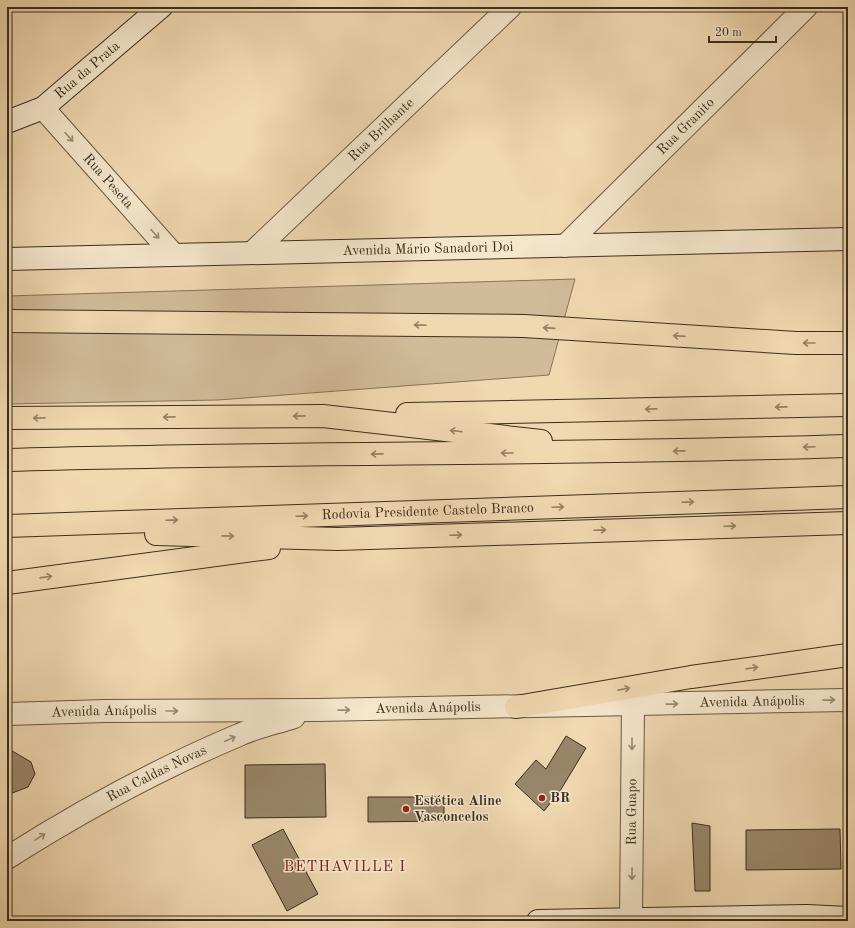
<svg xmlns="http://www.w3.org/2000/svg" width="855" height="928" font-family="'Old Standard TT',serif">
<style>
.green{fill:#d1bb98;stroke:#86745a}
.building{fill:#99866a;stroke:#3b2d1d}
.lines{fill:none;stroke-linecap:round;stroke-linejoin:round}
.street-casing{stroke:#685842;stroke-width:24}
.secondary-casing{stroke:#3b2d1d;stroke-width:24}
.highway-casing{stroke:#3b2d1d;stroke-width:24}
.street{stroke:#f5e6cc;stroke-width:22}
.secondary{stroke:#f5e6cc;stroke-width:22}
.highway{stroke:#f0d8b1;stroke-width:22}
.oneway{stroke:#988a74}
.oneway2{stroke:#968267}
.poi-dot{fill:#8f2418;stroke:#f5e6cc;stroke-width:1.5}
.labels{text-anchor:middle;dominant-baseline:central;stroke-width:3;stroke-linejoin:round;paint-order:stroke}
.street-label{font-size:14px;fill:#3b2d1d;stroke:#f5e6cc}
.poi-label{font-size:14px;font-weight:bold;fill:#3b2d1d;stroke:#f5e6cc;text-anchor:start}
.neighbourhood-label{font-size:15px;letter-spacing:1px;fill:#7a1f14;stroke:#f5e6cc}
</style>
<rect width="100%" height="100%" fill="#f0d8b1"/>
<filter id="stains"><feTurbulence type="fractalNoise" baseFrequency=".005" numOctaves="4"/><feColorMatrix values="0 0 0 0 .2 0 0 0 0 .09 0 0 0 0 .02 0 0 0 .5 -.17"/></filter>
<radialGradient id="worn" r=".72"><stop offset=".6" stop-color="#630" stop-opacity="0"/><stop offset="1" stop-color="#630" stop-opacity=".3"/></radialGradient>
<polygon class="green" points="575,279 549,375 218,400 7,404 7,296"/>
<g class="building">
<polygon points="566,736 586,748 560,791 544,811 515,784 536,760 546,769"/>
<polygon points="7,748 31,762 35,774 28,787 7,795"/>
<polygon points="325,764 326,817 245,818 245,765"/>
<polygon points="368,797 444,797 444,821 368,822"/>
<polygon points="692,823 710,826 710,891 695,891"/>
<polygon points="283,829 318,894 287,911 252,845"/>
<polygon points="840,829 841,869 746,870 746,830"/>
</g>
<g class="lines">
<g class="street-casing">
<g id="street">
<path id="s1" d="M43,108L173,254"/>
<path id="s2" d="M565,246L806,7"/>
<path id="s3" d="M253,252L510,7"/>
<path id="s4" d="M7,714L105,711L317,710L848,700"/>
<path id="s5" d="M7,858C81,811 158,769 239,735C256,727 276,723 294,717"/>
<path id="s6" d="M631,918L633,705"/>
</g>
</g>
<g class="secondary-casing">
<g id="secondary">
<path id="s7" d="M7,122L43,108L161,7"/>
<path id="s8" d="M7,259L848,239"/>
<polyline points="538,921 807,916 848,918"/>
</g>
</g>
<g class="highway-casing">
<g id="highway">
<polyline points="7,321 524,326 796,343 848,343"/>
<polyline points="407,414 848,405"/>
<polyline points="7,418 323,416 541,441"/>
<path d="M7,460C287,452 568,455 848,446"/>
<path id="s9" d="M7,526L848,497"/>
<polyline points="156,534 338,539 848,523"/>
<polyline points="7,583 269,548"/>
<polyline points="516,707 691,677 848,655"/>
</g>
</g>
<use href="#street" class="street"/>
<use href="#secondary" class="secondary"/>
<use href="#highway" class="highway"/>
</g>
<defs><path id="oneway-shaft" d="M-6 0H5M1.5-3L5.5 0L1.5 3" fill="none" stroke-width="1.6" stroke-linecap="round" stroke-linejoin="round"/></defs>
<g class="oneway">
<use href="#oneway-shaft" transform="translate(69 137) rotate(48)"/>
<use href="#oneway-shaft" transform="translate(155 234) rotate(48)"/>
<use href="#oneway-shaft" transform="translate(829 700) rotate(-1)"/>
<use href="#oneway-shaft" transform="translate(672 704) rotate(-1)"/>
<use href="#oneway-shaft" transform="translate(344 710) rotate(-1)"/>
<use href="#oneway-shaft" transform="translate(172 711)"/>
<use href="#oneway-shaft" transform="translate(230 739) rotate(-25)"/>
<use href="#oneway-shaft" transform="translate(632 744) rotate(90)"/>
<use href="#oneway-shaft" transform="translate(40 837) rotate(-32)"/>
<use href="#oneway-shaft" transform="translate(632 874) rotate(90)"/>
</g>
<g class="oneway2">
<use href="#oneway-shaft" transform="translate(420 325) rotate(-179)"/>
<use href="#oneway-shaft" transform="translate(549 328) rotate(-176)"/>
<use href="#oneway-shaft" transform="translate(679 336) rotate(-176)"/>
<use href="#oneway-shaft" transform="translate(809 343) rotate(180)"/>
<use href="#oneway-shaft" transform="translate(781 407) rotate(179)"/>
<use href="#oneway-shaft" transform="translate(651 409) rotate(179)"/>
<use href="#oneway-shaft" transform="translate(299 416) rotate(179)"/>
<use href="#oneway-shaft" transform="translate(169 417) rotate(179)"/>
<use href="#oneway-shaft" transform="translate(39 418) rotate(179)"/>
<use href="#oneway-shaft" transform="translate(456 431) rotate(-173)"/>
<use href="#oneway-shaft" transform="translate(809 447) rotate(178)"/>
<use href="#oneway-shaft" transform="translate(679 451) rotate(179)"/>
<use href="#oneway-shaft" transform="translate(507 453) rotate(179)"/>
<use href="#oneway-shaft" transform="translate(377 454) rotate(179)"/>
<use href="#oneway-shaft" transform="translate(688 502) rotate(-2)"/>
<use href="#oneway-shaft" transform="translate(558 507) rotate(-2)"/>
<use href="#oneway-shaft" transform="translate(302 516) rotate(-2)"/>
<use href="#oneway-shaft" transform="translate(172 520) rotate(-2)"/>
<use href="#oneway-shaft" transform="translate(730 526) rotate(-2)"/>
<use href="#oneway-shaft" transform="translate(600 530) rotate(-2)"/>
<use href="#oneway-shaft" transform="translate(456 535) rotate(-2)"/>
<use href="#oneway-shaft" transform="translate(228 536) rotate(1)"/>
<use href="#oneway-shaft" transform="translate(46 577) rotate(-8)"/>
<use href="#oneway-shaft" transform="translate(752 668) rotate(-8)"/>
<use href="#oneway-shaft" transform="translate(624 689) rotate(-11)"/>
</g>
<g class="poi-dot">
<circle cx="542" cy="798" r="4"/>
<circle cx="406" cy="809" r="4"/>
</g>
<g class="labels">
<g class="street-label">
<text stroke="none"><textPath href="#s7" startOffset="97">Rua da Prata</textPath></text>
<text stroke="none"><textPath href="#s2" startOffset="170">Rua Granito</textPath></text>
<text stroke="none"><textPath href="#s3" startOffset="177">Rua Brilhante</textPath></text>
<text stroke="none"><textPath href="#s1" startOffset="98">Rua Peseta</textPath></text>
<text stroke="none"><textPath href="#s8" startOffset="421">Avenida Mário Sanadori Doi</textPath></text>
<text stroke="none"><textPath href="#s9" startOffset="421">Rodovia Presidente Castelo Branco</textPath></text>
<text stroke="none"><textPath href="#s4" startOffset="745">Avenida Anápolis</textPath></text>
<text stroke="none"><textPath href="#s4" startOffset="421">Avenida Anápolis</textPath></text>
<text stroke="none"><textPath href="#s4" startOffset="97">Avenida Anápolis</textPath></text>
<text stroke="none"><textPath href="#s5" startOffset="172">Rua Caldas Novas</textPath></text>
<text stroke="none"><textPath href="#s6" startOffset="106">Rua Guapo</textPath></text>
</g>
<g class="poi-label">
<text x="550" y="798">BR</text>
<text x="414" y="801">Estética Aline<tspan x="414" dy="16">Vasconcelos</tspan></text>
</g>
<g class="neighbourhood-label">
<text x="345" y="867">BETHAVILLE I</text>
</g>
</g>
<rect width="855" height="928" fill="none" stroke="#f0d8b1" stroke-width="24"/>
<rect x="8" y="8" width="839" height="912" fill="none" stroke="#3b2d1d" stroke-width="2"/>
<rect x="12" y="12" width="831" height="904" fill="none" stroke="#3b2d1d"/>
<path d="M709 36v6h67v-6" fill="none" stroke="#3b2d1d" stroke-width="2"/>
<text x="715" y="36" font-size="12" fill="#3b2d1d" stroke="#f5e6cc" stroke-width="3" paint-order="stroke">20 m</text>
<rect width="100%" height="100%" filter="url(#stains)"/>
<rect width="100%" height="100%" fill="url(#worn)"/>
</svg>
